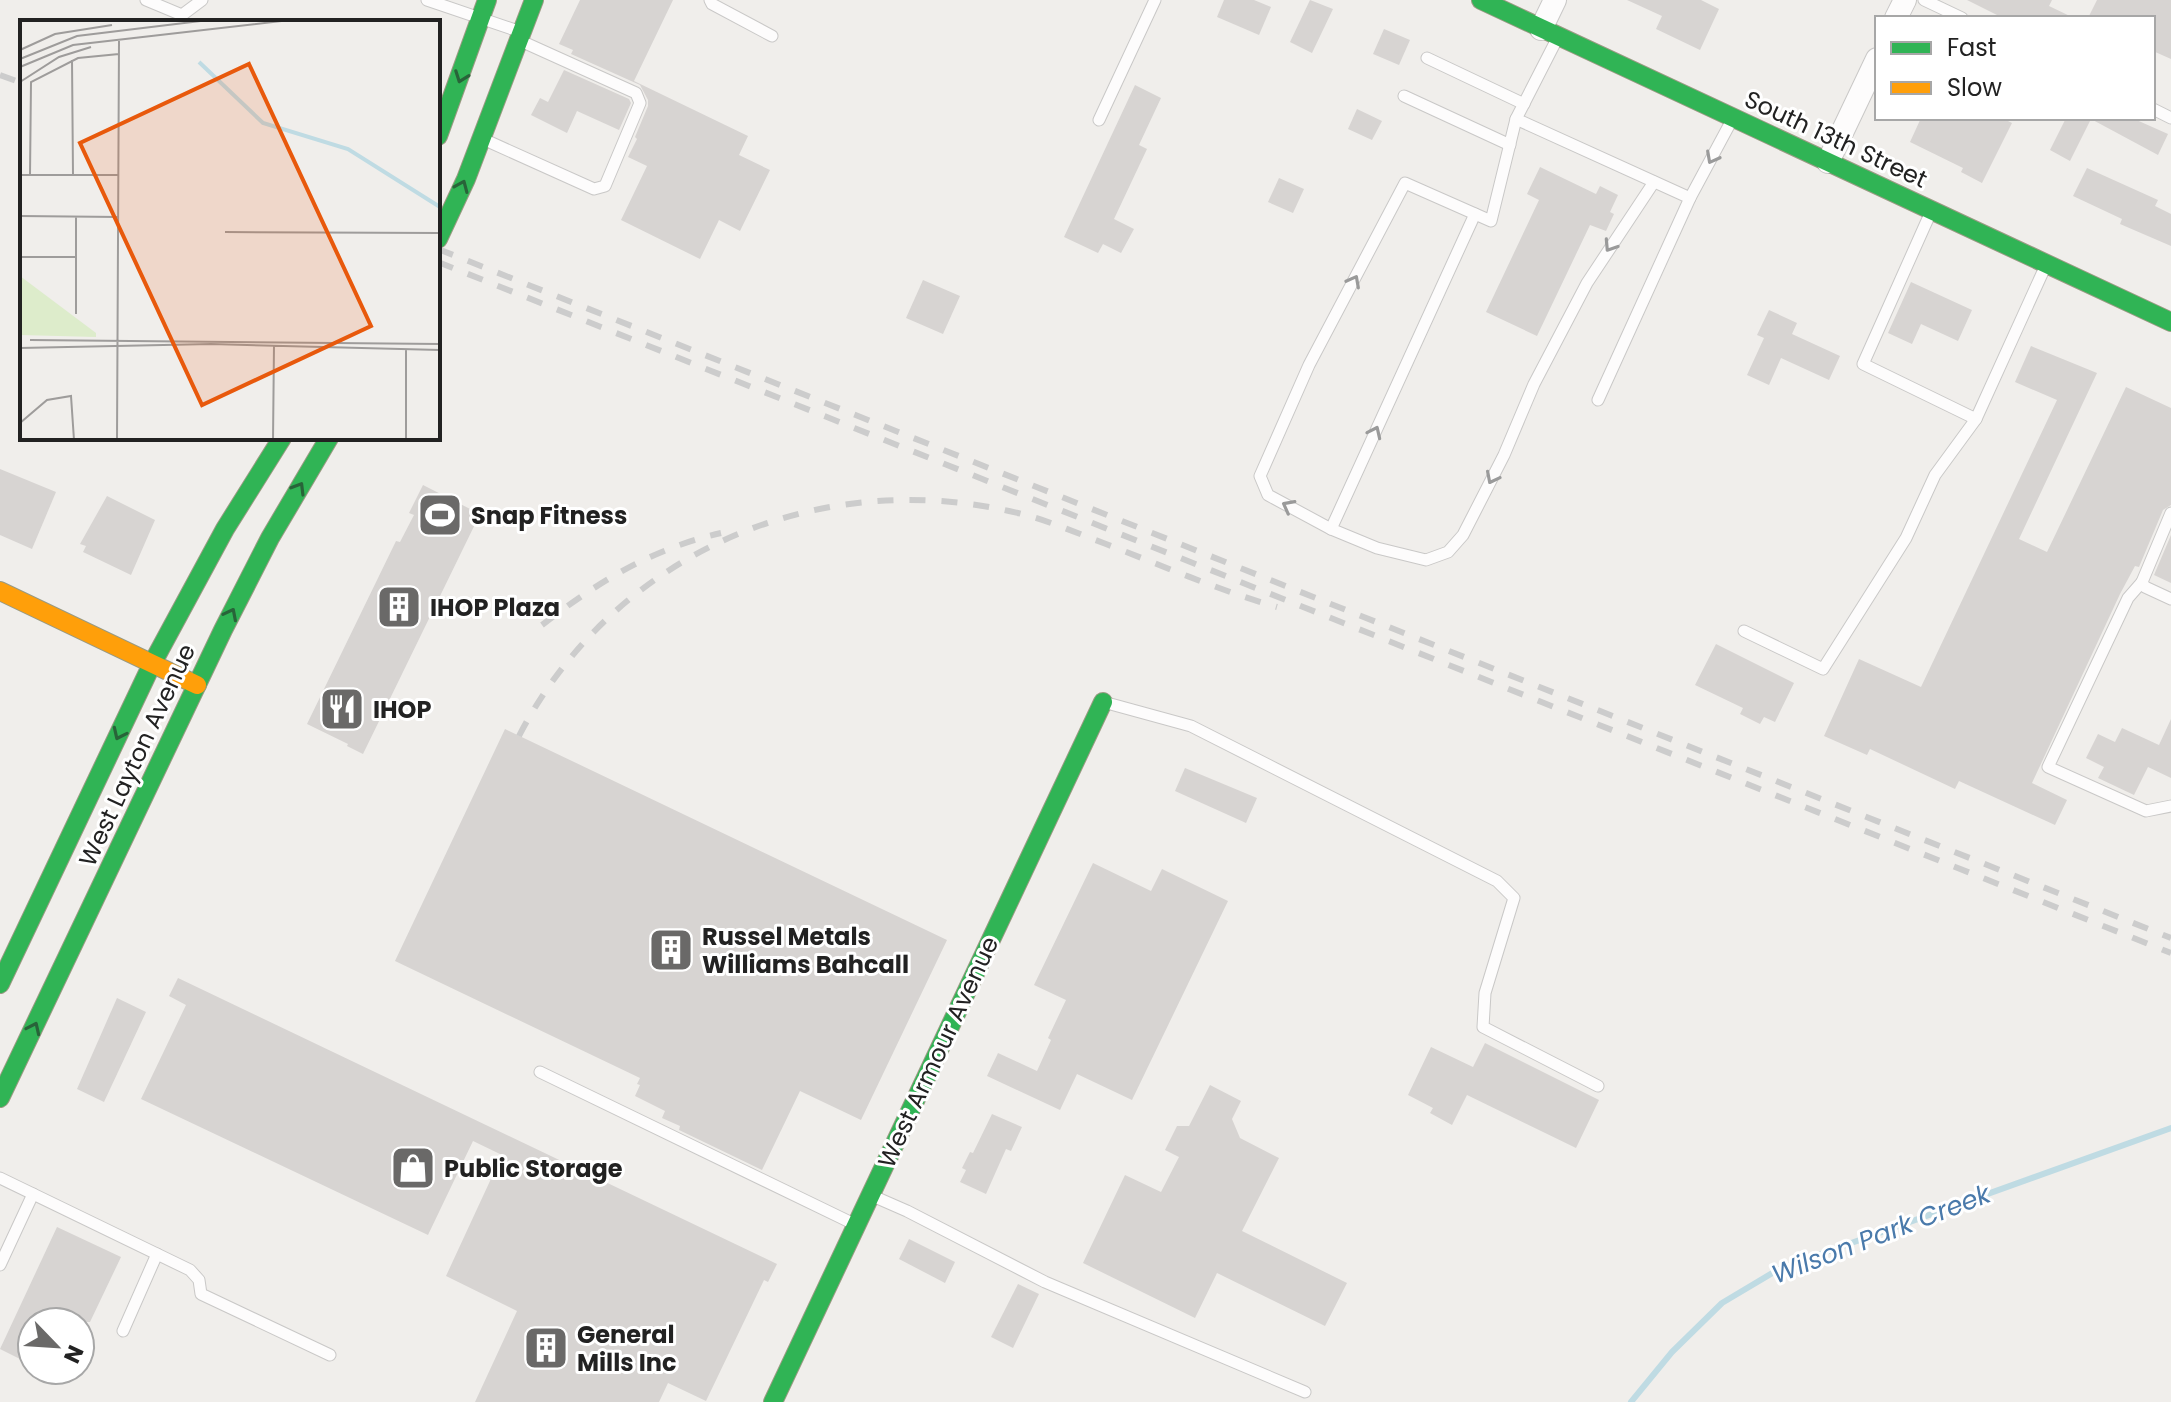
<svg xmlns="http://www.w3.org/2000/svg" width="2171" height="1402" font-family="Poppins,sans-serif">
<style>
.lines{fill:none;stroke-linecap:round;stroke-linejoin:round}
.stream{stroke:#bfdbe3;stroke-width:6}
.building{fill:#d7d4d2}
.lane-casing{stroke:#c9c8c7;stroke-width:13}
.street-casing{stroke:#c9c8c7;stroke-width:24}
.fast-casing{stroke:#999a82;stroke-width:20}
.slow-casing{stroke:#999a82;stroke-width:20}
.lane{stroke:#fdfcfc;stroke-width:11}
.street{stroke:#fdfcfc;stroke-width:22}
.fast{stroke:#30b455;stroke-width:18}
.slow{stroke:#ff9f0a;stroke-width:18}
.rail{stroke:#ccc;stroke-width:6;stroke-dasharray:16 16;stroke-linecap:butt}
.oneway{stroke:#286439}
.oneway2{stroke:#9a9a9a}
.labels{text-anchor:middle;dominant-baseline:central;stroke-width:6;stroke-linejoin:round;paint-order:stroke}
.street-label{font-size:24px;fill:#222;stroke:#fff}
.poi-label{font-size:24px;font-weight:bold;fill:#222;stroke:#fff;text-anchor:start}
.water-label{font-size:26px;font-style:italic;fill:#4a7aab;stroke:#fff}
.inset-river{fill:none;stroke:#bfdbe3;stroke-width:4}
.inset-road{fill:none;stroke:#9e9c9b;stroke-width:2}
.view{fill:#e8590c;fill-opacity:0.15;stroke:#e8590c;stroke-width:4}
.inset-edge{fill:none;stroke:#222;stroke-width:4}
</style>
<rect width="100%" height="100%" fill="#f0eeeb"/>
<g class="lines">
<polyline class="stream" points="1631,1402 1672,1352 1722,1303 1779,1269 2171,1128"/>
</g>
<g class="building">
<polygon points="580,0 673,0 634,81 748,136 739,155 770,170 740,231 719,220 700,259 621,220 647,166 628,157 637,139 635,137 648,106 648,100 640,85 571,54 573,50 559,44"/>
<polygon points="1224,0 1254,0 1271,7 1259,35 1217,17"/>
<polygon points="1310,0 1333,9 1312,53 1290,42"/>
<polygon points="1627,0 1701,0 1719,9 1700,50 1656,29 1662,16"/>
<polygon points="1967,0 2052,0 2049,6 2074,18 2003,18"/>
<polygon points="2097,0 2171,0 2171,59 2153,51 2153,18 2088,18"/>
<polygon points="1384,29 1410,40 1399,65 1373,54"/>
<polygon points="564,70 629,99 631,103 619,130 577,111 567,133 531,115 540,98 548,102"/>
<polygon points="1135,85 1161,98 1139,145 1147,149 1114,219 1134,229 1121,253 1103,244 1098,253 1064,237"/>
<polygon points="1357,109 1382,121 1372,140 1348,129"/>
<polygon points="1921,118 2002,118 2012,123 1982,183 1961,172 1963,168 1910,142"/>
<polygon points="2066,118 2132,118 2168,134 2158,155 2091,119 2070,161 2050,150"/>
<polygon points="1540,167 1596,194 1600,186 1618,195 1610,212 1614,214 1606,231 1590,225 1537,336 1486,312 1539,200 1527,194"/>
<polygon points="2087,168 2158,200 2155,206 2171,214 2171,246 2120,224 2122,219 2073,196"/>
<polygon points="1279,178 1304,189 1293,213 1268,202"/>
<polygon points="923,280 960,296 943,334 906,318"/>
<polygon points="1911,282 1972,310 1958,341 1921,324 1912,344 1888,333"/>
<polygon points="1769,310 1797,323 1792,334 1840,356 1829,380 1781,358 1769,385 1747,375 1764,338 1757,335"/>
<polygon points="2031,346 2097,373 2019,539 2047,552 2126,387 2171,408 2171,505 2163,510 2139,567 2135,566 2120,594 2032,783 2067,800 2055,825 1959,781 1955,789 1870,749 1867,755 1824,736 1859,659 1921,687 2057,400 2015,382"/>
<polygon points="0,469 56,492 32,549 0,535"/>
<polygon points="423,485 480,514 363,754 347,746 348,744 307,724 396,541 400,542 414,515 409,513"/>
<polygon points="107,496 155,520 131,575 83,552 86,546 80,544"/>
<polygon points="2171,535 2171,583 2154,575"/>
<polygon points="1716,644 1794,683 1775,722 1764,717 1760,724 1740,714 1743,708 1695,685"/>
<polygon points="2171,719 2171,778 2148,767 2134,795 2098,778 2104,767 2086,758 2098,734 2115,742 2122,728 2159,745"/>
<polygon points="505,729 947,940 861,1120 800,1091 762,1170 679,1130 680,1126 662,1118 665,1111 635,1096 640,1085 637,1084 640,1078 395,961"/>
<polygon points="1185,768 1257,798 1246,823 1175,791"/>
<polygon points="1093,863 1151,891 1162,869 1228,901 1132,1100 1077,1074 1060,1110 987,1076 998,1053 1037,1071 1051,1040 1048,1038 1066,1000 1034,985"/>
<polygon points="178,978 777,1264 768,1282 764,1280 706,1401 668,1383 659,1402 475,1402 517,1311 446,1276 502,1155 473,1141 428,1235 141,1099 186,1005 169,996"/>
<polygon points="117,998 146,1012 104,1102 77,1089"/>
<polygon points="1485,1043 1599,1100 1576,1148 1467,1095 1452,1125 1430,1113 1433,1108 1408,1095 1431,1047 1473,1067"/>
<polygon points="1210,1085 1241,1101 1232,1119 1240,1138 1279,1158 1242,1231 1347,1283 1325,1326 1217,1273 1195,1318 1083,1263 1125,1175 1161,1192 1179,1157 1165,1150 1177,1126 1189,1126"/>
<polygon points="992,1114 1022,1127 1011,1151 1006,1149 986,1194 960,1182 966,1170 962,1168 970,1152 973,1153"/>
<polygon points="57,1227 121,1257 90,1322 32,1322 32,1365 0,1349"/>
<polygon points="909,1239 955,1262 945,1283 899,1259"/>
<polygon points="1018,1284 1039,1294 1013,1348 991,1337"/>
</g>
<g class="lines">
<g class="lane-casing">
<g id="lane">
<polyline points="146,0 182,15 202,0"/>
<polyline points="427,0 521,32"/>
<polyline points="710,0 712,4 772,36"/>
<polyline points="1924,0 1962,18"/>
<polyline points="1558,37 1516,119 1690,198"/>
<polyline points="1427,58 1524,104"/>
<polyline points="1404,96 1510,145"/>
<polyline points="2153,109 2171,118"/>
<polyline points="1516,119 1491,221 1405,183 1309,365 1260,476 1268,495 1331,529 1377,548 1426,560 1448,552 1463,535 1504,455 1534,384 1587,283 1654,182"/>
<polyline points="1099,120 1155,0"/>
<polyline points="483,139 594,189 605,186 640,103 636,93 523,42"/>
<polyline points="1930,214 1863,364 1976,419 2046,265"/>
<polyline points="1598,400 1690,198 1733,118"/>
<polyline points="2171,513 2142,582 2145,587 2171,599"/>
<polyline points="1331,529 1475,214"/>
<polyline points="2142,582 2128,598 2048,767 2146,811 2171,806"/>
<polyline points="1744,631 1823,669 1906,538 1935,475 1976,419"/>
<polyline points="1107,703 1191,726 1497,881 1514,898 1485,993 1483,1027 1598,1086"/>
<polyline points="540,1072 852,1223"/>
<polyline points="0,1178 190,1270 199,1280 201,1294 330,1355"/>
<polyline points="875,1197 907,1211 1045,1282 1305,1392"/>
<polyline points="0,1265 33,1194"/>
<polyline points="123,1331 157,1254"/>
</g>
</g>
<g class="street-casing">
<g id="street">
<polyline points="1896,18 1905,0"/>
<polyline points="1541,29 1555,0"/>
<polyline points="1828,162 1877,59"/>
</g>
</g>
<g class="fast-casing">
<g id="fast">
<polyline points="1481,0 2171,322"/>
<polyline points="438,136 487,0"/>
<polyline points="438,239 466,179 534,0"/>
<polyline points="0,984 152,664 225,529 282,438"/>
<polyline points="0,1098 223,630 270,538 329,438"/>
<polyline points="773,1402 1103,702"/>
</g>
</g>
<g class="slow-casing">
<polyline id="slow" points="0,591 197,685"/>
</g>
<use href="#lane" class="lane"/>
<use href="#street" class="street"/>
<use href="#fast" class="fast"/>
<use href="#slow" class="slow"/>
<g class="rail">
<polyline points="0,75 22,83"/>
<polyline points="438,249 2171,938"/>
<polyline points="438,262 2171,953"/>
<path d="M542,625C598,582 651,549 721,533"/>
<path d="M519,736C611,557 812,467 1009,511C1043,518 1074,532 1106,544C1163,566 1218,590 1277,607"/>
</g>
</g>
<defs><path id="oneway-chevron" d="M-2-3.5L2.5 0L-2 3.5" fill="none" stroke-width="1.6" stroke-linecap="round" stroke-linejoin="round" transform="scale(2)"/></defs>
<g class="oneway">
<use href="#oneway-chevron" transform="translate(461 77) rotate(110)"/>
<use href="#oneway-chevron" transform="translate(462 186) rotate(-67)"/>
<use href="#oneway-chevron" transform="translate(299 488) rotate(-59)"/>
<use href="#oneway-chevron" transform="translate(231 614) rotate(-63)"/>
<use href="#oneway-chevron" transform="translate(119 734) rotate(115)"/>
<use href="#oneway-chevron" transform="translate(34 1028) rotate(-65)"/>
</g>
<g class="oneway2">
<use href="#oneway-chevron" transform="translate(1712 158) rotate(118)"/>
<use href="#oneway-chevron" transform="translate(1610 246) rotate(123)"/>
<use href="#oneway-chevron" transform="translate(1354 281) rotate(-62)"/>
<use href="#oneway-chevron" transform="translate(1375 432) rotate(-65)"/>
<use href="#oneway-chevron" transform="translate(1492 478) rotate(117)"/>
<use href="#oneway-chevron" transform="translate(1288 506) rotate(-152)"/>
</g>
<defs>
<g id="stadium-square" transform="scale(2.3)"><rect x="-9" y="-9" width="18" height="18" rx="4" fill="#6a6968" stroke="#fff"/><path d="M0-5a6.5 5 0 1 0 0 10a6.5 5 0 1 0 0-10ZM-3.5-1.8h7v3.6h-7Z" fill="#fff"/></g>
<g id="building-square" transform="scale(2.3)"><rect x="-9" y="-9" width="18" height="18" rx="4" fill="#6a6968" stroke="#fff"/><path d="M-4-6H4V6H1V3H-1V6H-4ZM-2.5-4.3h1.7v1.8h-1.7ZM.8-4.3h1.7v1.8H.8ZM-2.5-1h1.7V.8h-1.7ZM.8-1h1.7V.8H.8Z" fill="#fff"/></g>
<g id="restaurant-square" transform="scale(2.3)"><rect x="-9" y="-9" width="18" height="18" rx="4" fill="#6a6968" stroke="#fff"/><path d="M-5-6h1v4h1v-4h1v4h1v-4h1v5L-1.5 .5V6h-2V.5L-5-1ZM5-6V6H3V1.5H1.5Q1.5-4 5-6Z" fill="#fff"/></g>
<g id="shop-square" transform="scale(2.3)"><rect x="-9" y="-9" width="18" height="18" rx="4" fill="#6a6968" stroke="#fff"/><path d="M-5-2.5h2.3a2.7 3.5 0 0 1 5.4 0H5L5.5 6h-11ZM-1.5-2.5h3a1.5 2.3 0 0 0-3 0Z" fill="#fff"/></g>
</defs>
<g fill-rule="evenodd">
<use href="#stadium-square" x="440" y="515"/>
<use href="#building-square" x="399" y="607"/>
<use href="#restaurant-square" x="342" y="709"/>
<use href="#building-square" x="671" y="950"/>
<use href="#shop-square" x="413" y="1168"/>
<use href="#building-square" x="546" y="1348"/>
</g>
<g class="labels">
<g class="street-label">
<text transform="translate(1836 139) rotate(25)">South 13th Street</text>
<text transform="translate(137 755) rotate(-65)">West Layton Avenue</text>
<text transform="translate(938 1052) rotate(-65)">West Armour Avenue</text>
</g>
<g class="poi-label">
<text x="471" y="515">Snap Fitness</text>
<text x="430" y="607">IHOP Plaza</text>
<text x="373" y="709">IHOP</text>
<text x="702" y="936">Russel Metals<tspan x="702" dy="28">Williams Bahcall</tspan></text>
<text x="444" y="1168">Public Storage</text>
<text x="577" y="1334">General<tspan x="577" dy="28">Mills Inc</tspan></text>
</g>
<g class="water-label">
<text transform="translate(1881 1234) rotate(-21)">Wilson Park Creek</text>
</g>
</g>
<g transform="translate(20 20)">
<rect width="420" height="420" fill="#f0eeeb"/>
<path d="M0,256L76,313V317L0,315Z" fill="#ddeccb"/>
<path class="inset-river" d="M179,42L243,103L328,129L420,187"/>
<path class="inset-road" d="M0,30L35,14L92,5M0,39L57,16L189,0M52,40L53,155M0,47L53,25L270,0M0,62L39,37L71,27M0,155H99M10,155L11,62L58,38L99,34M0,196L99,197M56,196V294M205,212L420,213M0,237H56M10,320L420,324M0,328L191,324L420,330M0,403L27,380L51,376L54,420M97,420L99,21M253,420L254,325M386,420V329"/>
<path class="view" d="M229,44L351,306L182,385L60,123Z"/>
<rect width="420" height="420" class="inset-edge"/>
</g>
<rect x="1875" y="16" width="280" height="104" fill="#ffffff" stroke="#a7a7a7" stroke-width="2"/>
<rect x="1891" y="42" width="40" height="12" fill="#30b455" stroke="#a7a7a7" stroke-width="2"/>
<text x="1947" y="56" font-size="24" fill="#222222">Fast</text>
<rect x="1891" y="82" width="40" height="12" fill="#ff9f0a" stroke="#a7a7a7" stroke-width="2"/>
<text x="1947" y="96" font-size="24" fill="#222222">Slow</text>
<g transform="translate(56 1346) rotate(115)"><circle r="38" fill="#ffffff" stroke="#a7a7a7" stroke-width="2"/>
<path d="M0-6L14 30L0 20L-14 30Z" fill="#6a6968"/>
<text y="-12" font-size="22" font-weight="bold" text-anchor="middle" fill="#222222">N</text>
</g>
</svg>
